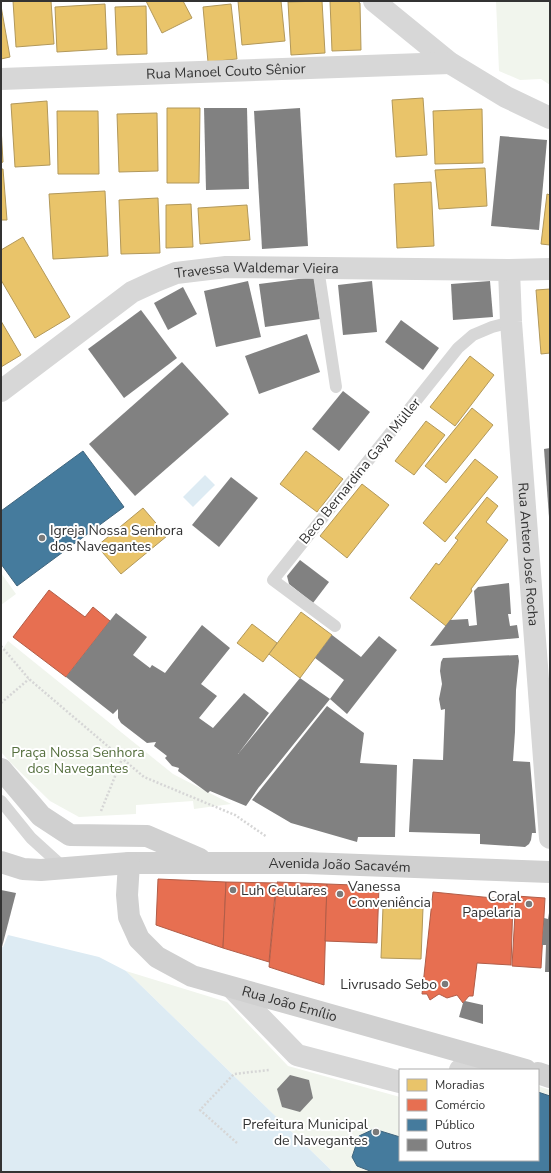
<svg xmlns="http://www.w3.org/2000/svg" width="551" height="1173" font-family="'Nunito Sans',sans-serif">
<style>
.green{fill:#f1f5ed}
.water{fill:#ddebf3}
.homes{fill:#e9c46a;stroke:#b2985a}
.shops{fill:#e76f51;stroke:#b15d48}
.public{fill:#457b9d;stroke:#40657d}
.building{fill:#818181}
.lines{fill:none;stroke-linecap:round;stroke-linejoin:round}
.path{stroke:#d6d6d6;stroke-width:2.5;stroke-dasharray:2 2;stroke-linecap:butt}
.lane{stroke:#d7d7d7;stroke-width:12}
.street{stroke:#d7d7d7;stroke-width:22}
.secondary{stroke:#d0d0d0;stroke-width:22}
.poi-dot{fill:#7a7a7a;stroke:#fff;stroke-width:1.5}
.labels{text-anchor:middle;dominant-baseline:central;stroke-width:4;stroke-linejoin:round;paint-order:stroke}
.street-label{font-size:14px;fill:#333;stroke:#fff}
.poi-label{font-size:14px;fill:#333;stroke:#fff;text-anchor:start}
.park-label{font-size:14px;fill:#56703f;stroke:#fff}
</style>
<rect width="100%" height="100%" fill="#fff"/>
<g class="green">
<polygon points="496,1 550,1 550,85 541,79 520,80 499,71"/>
<polygon points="1,573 16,594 1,605"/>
<polygon points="8,641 173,774 231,804 194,809 193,801 136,805 136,814 79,817 50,801 11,763 1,752 1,652"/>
<polygon points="126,971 227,1002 288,1066 400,1097 400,1160 538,1160 538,1086 550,1090 550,1172 333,1172"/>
</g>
<g class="water">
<polygon points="205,475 215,485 193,507 183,497"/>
<polygon points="8,935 99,957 126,971 333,1172 1,1172 1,947 3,947"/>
</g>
<g class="homes">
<polygon points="13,1 51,1 54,44 16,47"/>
<polygon points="146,1 183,1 192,18 162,33"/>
<polygon points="238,1 281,1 285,41 242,45"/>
<polygon points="322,1 325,53 291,55 288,2"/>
<polygon points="330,1 357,1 360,3 361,50 332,51"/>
<polygon points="105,4 107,49 57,52 55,7"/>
<polygon points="231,4 237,59 208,62 203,7"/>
<polygon points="1,6 10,57 1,59"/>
<polygon points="146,6 147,54 117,55 115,7"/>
<polygon points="423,98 427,155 396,157 392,100"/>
<polygon points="47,101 50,165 15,167 11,104"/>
<polygon points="167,108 200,108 199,183 167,183"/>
<polygon points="482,109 483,163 435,164 433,111"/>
<polygon points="57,111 98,111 99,174 58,174"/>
<polygon points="157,113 158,171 119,172 117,114"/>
<polygon points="1,127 3,162 1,163"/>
<polygon points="485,168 487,206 439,209 435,170"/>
<polygon points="1,169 3,169 7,220 1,220"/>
<polygon points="431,182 434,246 397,248 394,184"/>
<polygon points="105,191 108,256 53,259 49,194"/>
<polygon points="547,194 550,195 550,245 541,244"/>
<polygon points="158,198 160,253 121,254 119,200"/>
<polygon points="191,204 193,247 166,248 166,205"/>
<polygon points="247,205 250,240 200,244 198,208"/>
<polygon points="23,237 70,317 35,338 1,280 1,250"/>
<polygon points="550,289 550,353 541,354 536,290"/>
<polygon points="1,321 21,355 1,367"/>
<polygon points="470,356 494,375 455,426 430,407"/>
<polygon points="472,408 493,425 446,483 425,466"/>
<polygon points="426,421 445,435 414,475 395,461"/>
<polygon points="306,451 343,479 317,512 280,484"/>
<polygon points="475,459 498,477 445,542 423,523"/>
<polygon points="362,484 389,505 347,558 320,536"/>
<polygon points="487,497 498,506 486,522 508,540 471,589 472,591 446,626 410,598 436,563 439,565 458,540 455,538"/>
<polygon points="143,508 167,536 121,574 97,546"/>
<polygon points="301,612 332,635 300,678 269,654"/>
<polygon points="252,624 277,643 263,662 237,643"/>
<polygon points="383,907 423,908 421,959 381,958"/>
</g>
<g class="shops">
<polygon points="49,590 85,617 93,607 110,621 66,677 13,637"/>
<polygon points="158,879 226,882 223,948 156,925"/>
<polygon points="226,882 276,883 269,962 223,948"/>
<polygon points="277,882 327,884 324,985 269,967"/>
<polygon points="327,884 379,886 377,943 325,941"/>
<polygon points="433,892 513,900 511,965 477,963 473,996 469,996 463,1003 457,995 447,998 439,994 430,1000 427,994 422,994"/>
<polygon points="516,896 545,898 541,968 512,966"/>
</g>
<g class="public">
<polygon points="83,451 124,507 17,586 1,564 1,511"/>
<polygon points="538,1092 550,1096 550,1172 370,1172 370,1171 357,1166 352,1157 359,1136 374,1129 400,1137 400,1160 538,1160"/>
</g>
<g class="building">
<polygon points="204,108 247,108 249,189 206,190"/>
<polygon points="300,108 308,246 262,249 254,111"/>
<polygon points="500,136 547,140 539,230 491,226"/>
<polygon points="314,277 320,319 265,327 259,284"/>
<polygon points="248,281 261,337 216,347 204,291"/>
<polygon points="372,281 377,332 343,335 338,285"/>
<polygon points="490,281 493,317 453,320 451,284"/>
<polygon points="183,287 197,314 168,330 154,303"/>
<polygon points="141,310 177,358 124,398 88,349"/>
<polygon points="401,320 439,348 423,370 385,342"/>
<polygon points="307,334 320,372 259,394 245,356"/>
<polygon points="182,362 229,414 135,496 89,444"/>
<polygon points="343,391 370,412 339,451 312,429"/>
<polygon points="550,448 550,517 549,517 544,449"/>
<polygon points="231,477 258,498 219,547 192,525"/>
<polygon points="300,560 329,582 313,603 289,584 287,576"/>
<polygon points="509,583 511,614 508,614 510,626 517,625 519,638 430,646 450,620 468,619 469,626 477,625 474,591 478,587"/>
<polygon points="116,613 147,637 133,655 150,668 152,665 165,673 202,625 230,648 201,684 217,696 199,718 213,728 244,693 269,713 238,754 300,678 330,699 260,786 259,787 246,806 210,791 208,793 178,771 179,768 172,766 165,758 167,756 154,746 156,742 147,743 121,723 118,718 118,709 113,714 66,677"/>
<polygon points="332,635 361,657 379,636 397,650 347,714 330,699 344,680 315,658"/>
<polygon points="518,655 519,661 516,690 515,732 513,761 530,762 536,833 532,833 531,840 529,844 525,847 480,844 480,834 409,832 413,759 443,760 445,709 441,710 439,699 442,684 440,671 441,662 443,658"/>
<polygon points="327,706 364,733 360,763 397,765 395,837 358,837 357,842 291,823 252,800"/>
<polygon points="1,890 16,893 2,947 1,947"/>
<polygon points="549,913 550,913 550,972 545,972 546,945 542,945 544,918 548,919"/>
<polygon points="465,1001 483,1005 483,1024 459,1017 463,1003"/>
<polygon points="290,1075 309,1080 313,1098 300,1112 282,1107 277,1089"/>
</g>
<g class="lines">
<g class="path">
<polyline points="1,646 29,679 144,777 235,815 267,837"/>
<polyline points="1,703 29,679"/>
<polyline points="101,811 122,759"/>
<polyline points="237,1143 200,1110 234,1074 269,1070"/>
</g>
<g class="lane">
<polyline points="318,268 336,387"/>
<polyline points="335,626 273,580 458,348 473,335 492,327 511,322"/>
<polyline points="1,801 31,838 64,868"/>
</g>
<g class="street">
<polyline points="374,1 450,63 506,97 550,118"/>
<path id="s1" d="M1,79L450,63"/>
<path id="s2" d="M509,270L511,322L550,838"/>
<path id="s3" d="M1,391L132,292L156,281L176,273L226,267L509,270L550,269"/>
<polyline points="232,988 297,1055 400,1082"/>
<polyline points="460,1070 497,1062"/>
</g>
<g class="secondary">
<polyline points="1,769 41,816 70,835 147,836 200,859"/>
<path id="s4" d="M1,862L23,869L41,870L129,863H306L550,872"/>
<path id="s5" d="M129,863L127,895L129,917L139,939L157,957L192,976L526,1070"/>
<polyline points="538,1073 550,1077"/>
</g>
</g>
<g class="poi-dot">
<circle cx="42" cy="538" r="4"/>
<circle cx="233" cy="890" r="4"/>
<circle cx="340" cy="894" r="4"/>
<circle cx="529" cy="904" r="4"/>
<circle cx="445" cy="984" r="4"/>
<circle cx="376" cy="1132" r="4"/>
</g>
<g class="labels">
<g class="street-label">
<text stroke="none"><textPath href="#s1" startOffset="225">Rua Manoel Couto Sênior</textPath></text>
<text stroke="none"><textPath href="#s3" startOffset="293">Travessa Waldemar Vieira</textPath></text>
<text transform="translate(360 471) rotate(-51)">Beco Bernardina Gaya Müller</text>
<text stroke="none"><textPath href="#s2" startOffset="285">Rua Antero José Rocha</textPath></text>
<text stroke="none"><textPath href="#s4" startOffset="340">Avenida João Sacavém</textPath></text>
<text stroke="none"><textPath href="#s5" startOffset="245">Rua João Emílio</textPath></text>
</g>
<g class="poi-label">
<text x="50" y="530">Igreja Nossa Senhora<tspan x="50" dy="16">dos Navegantes</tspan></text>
<text x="348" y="886">Vanessa<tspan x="348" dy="16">Conveniência</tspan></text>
<text x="241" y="890">Luh Celulares</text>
<text x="521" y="896" text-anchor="end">Coral<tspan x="521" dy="16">Papelaria</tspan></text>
<text x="437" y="984" text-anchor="end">Livrusado Sebo</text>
<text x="368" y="1124" text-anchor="end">Prefeitura Municipal<tspan x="368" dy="16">de Navegantes</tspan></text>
</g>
<g class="park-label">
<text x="78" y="752">Praça Nossa Senhora<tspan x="78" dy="16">dos Navegantes</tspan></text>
</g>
</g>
<rect width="551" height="1173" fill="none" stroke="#333333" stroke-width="4"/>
<rect x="399" y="1069" width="140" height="92" fill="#ffffff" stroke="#adadad"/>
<rect x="407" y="1079" width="20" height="12" fill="#e9c46a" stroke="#adadad"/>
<text x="435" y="1089" font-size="12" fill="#333333">Moradias</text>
<rect x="407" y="1099" width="20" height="12" fill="#e76f51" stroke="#adadad"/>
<text x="435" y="1109" font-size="12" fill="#333333">Comércio</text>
<rect x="407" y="1119" width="20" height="12" fill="#457b9d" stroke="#adadad"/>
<text x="435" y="1129" font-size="12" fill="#333333">Público</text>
<rect x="407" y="1139" width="20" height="12" fill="#818181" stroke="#adadad"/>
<text x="435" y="1149" font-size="12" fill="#333333">Outros</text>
</svg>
